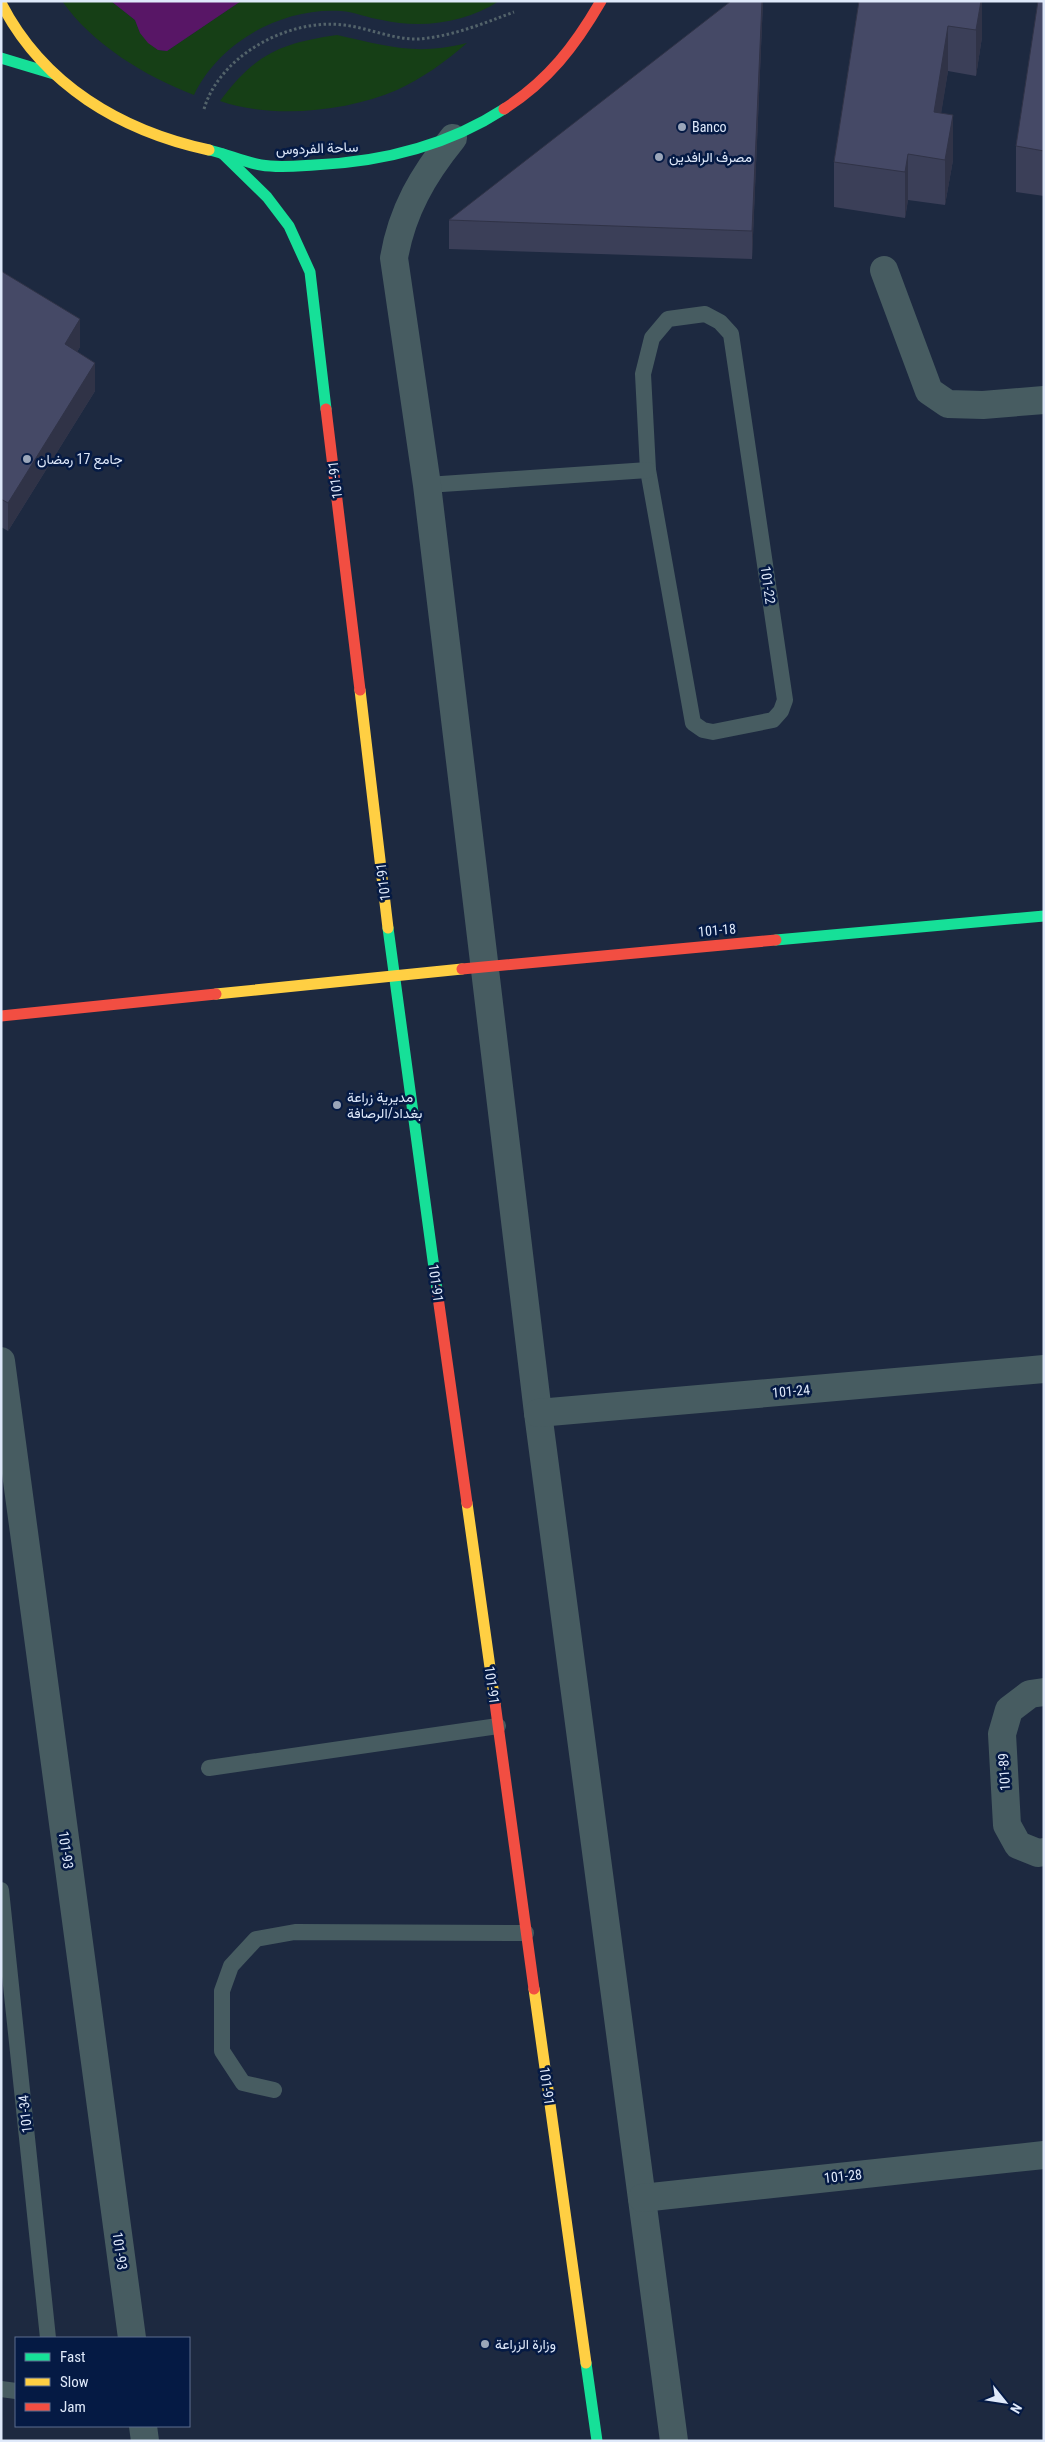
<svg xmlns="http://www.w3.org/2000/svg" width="1045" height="2442" font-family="'Roboto Condensed',Vazirmatn,sans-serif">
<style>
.green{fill:#163f16}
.water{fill:#581666}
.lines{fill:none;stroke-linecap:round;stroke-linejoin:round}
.path{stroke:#53636a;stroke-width:3;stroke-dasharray:2.5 2.5;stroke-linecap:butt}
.lane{stroke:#475c61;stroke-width:16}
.street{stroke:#475c61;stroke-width:28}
.fast{stroke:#16e098;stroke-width:11}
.slow{stroke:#ffcf43;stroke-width:11}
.jam{stroke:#f24e42;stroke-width:11}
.wall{fill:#3b3f58}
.shaded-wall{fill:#303347}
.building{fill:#454966;stroke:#303347}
.poi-dot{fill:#9ba6b9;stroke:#051a44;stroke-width:2}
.labels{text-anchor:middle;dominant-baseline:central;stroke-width:5;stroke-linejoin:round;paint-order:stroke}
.poi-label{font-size:14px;fill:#dfe9fa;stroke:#051a44;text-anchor:start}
.street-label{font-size:14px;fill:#dfe9fa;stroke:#051a44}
</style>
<rect width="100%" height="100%" fill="#1d2940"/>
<g class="green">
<path d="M62,1H111L135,20L140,33L158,50L167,51L241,1H499C466,23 421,29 382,20C368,18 355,12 341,11C282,7 219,42 194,95C145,76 93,45 62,1Z"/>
<path d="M337,35C387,46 416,56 467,43C445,62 423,78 397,90C346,112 272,119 220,101C254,55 280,43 337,35Z"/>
</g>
<polygon class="water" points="111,1 241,1 167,51 158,50 148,43 140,33 135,20"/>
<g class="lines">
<path class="path" d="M204,109C220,55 289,18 344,25C369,28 394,40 419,39C453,36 482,24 514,12"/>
<g class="lane">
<polygon points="705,314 720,322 731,334 785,700 781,711 773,720 713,732 703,730 693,723 648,470 643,374 652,338 668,319"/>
<polyline points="427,485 648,470"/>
<polyline points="209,1768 498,1726"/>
<polyline points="1,1890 48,2338"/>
<polyline points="274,2090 243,2083 222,2051 222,1991 231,1966 256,1939 295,1932 526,1933"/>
<polyline points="1,2389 16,2391"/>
</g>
<g class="street">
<path d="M453,138C423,175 402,211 394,258L427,485L538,1413L674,2441"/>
<polyline points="884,270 929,391 948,404 983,405 1044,400"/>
<polyline points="1,1361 132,2338"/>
<polyline points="538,1413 1044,1369"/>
<polyline points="1044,1692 1030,1694 1009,1710 1002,1734 1007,1825 1018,1845 1038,1853 1044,1852"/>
<polyline points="642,2198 1044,2155"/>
<polyline points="143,2426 145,2441"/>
</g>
<g class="fast">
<polyline points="1,58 54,74"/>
<path d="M209,150C227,154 243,162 261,165C278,168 297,166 314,165C382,162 447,146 504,109"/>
<polyline points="223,154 267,197 289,226 310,272 326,409"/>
<polyline points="388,928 437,1290"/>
<polyline points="776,940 1044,916"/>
<polyline points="586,2363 597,2441"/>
</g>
<g class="slow">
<path d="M1,3C43,85 121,131 209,150"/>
<polyline points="360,690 388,928"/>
<polyline points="216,994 462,969"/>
<polyline points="467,1503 495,1703"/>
<polyline points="534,1989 586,2363"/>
</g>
<g class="jam">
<path d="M504,109C548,81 575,46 601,1"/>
<polyline points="326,409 360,690"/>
<polyline points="462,969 776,940"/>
<polyline points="1,1016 216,994"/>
<polyline points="437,1290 467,1503"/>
<polyline points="495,1703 534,1989"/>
</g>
</g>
<g class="wall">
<polygon points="763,1 752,259 449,249 449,220"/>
<polygon points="859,1 982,1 982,37 976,76 948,71 941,113 953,160 945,205 908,200 905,218 834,207 834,162"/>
<polygon points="1044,1 1044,196 1016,192 1016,146"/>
<polygon points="1,271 80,347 77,352 95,391 8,531 1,527"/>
</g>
<g class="shaded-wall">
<polygon points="762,1 763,1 752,259 752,231"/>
<polygon points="981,1 982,1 982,37 976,76 976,30"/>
<polygon points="948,26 948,71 934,158 934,112"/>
<polygon points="953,115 953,160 945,205 945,160"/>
<polygon points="908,154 908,200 905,218 905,172"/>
<polygon points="80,319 80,347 65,373 65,344"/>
<polygon points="95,363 95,391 8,531 8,503"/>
</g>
<g class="building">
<polygon points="731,1 762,1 752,231 449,220"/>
<polygon points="859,1 981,1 976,30 948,26 934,112 953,115 945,160 908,154 905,172 834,162"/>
<polygon points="1038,1 1044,1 1044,151 1016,146"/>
<polygon points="1,271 80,319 65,344 95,363 8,503 1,499"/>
</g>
<g class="poi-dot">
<circle cx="682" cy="127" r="5"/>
<circle cx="659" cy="157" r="5"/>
<circle cx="27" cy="459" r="5"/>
<circle cx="337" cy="1105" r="5"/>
<circle cx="485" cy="2344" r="5"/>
</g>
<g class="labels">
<g class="poi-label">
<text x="692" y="127">Banco</text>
<text x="669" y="157">مصرف الرافدين</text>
<text x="37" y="459">جامع 17 رمضان</text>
<text x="347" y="1097">مديرية زراعة<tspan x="347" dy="16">بغداد/الرصافة</tspan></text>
<text x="495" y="2344">وزارة الزراعة</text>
</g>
<g class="street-label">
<text transform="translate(317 148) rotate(-2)">ساحة الفردوس</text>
<text transform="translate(335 480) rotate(-97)">101-91</text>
<text transform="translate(768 585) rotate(82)">101-22</text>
<text transform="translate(383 882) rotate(-97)">101-91</text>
<text transform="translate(717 930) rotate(-5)">101-18</text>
<text transform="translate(436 1283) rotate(82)">101-91</text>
<text transform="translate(791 1391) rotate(-5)">101-24</text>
<text transform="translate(492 1685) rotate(82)">101-91</text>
<text transform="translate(1004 1772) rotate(-93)">101-89</text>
<text transform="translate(66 1850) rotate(82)">101-93</text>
<text transform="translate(547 2086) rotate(82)">101-91</text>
<text transform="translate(25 2114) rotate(-96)">101-34</text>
<text transform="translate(843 2176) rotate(-6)">101-28</text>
<text transform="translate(120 2251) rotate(82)">101-93</text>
</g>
</g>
<rect width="1045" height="2442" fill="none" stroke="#dfe9fa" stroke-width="5"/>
<rect x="15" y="2337" width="175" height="90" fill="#051a44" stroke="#5c6d8d"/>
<rect x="25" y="2353" width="25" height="8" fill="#16e098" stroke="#5c6d8d"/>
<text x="60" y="2362" font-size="15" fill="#dfe9fa">Fast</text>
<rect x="25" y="2378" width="25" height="8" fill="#ffcf43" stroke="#5c6d8d"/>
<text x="60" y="2387" font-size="15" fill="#dfe9fa">Slow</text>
<rect x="25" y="2403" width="25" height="8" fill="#f24e42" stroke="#5c6d8d"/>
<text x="60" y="2412" font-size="15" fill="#dfe9fa">Jam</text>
<g transform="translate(1005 2402) rotate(120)" stroke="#051a44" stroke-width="4" paint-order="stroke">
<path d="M0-4L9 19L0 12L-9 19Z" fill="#dfe9fa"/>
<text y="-8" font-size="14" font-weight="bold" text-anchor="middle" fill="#dfe9fa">N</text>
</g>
</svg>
